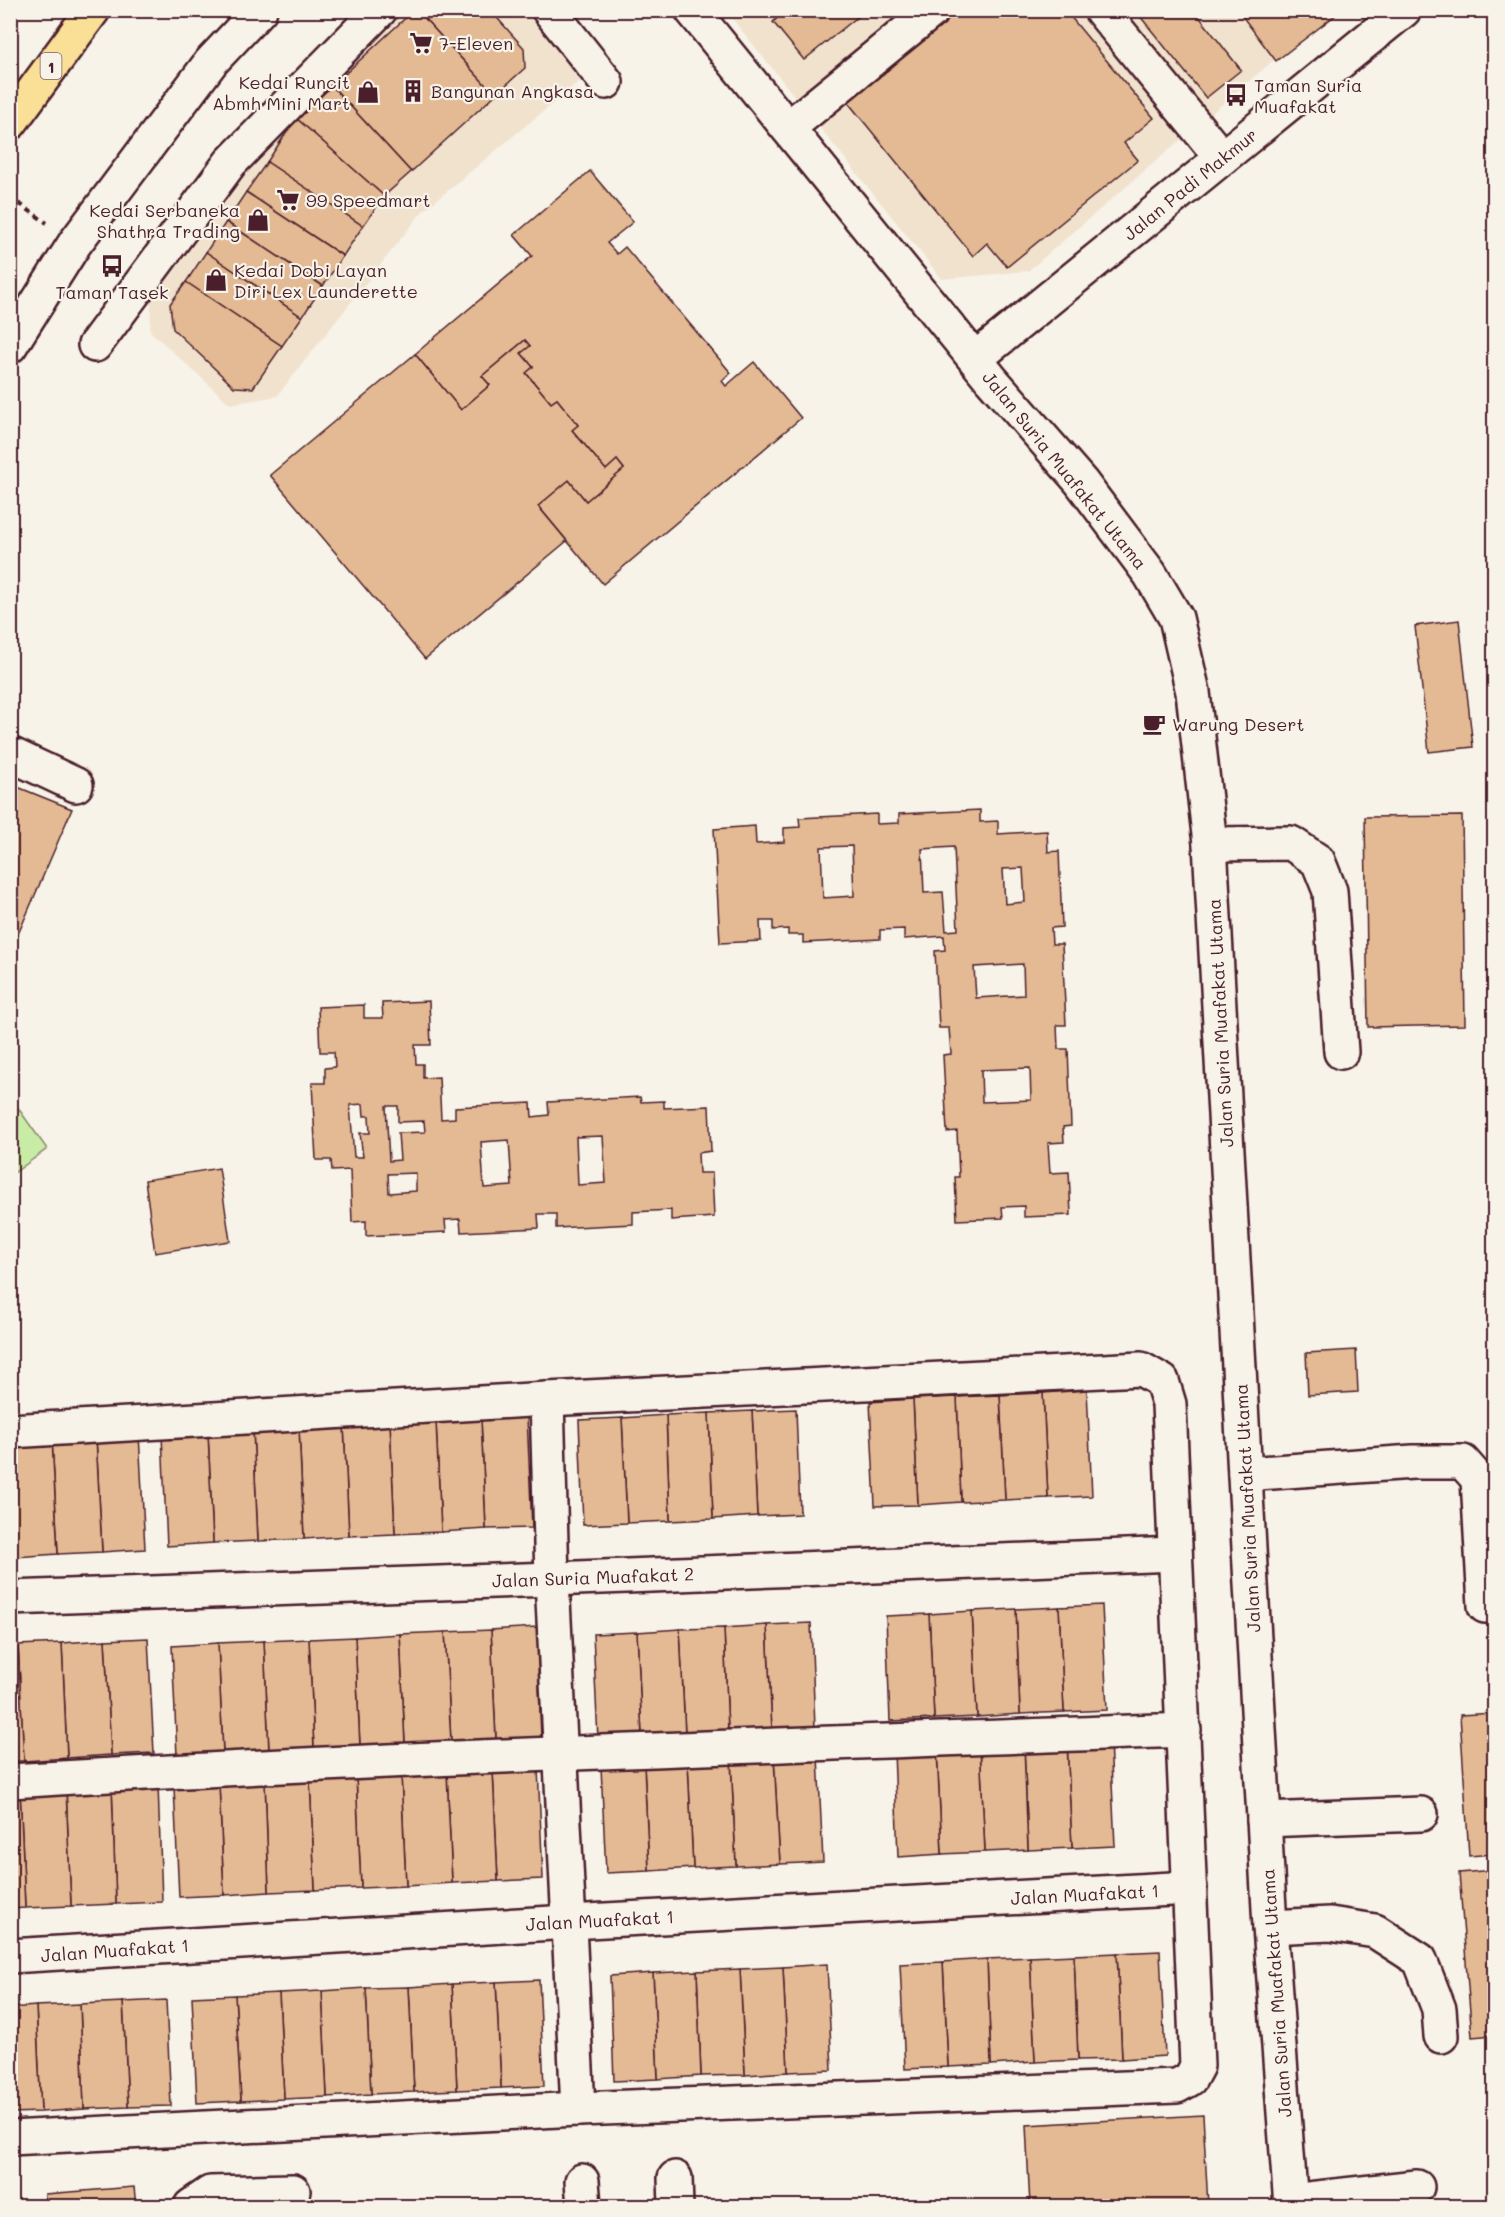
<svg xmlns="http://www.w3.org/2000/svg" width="1505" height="2217" font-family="Mali,sans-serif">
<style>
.built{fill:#f1e2ce}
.green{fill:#c8eca6;stroke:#898668;stroke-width:1.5}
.building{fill:#e3ba93;stroke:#4a1f2b;stroke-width:1.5;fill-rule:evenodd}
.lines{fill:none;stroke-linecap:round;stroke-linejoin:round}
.minor-casing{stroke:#4a1f2b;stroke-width:38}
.highway-casing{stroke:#4a1f2b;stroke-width:38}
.path{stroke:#4a1f2b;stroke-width:4;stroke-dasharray:6 4.5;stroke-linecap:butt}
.minor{stroke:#f7f3e8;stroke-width:33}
.highway{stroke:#fadf96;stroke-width:33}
.labels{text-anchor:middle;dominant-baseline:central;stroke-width:4.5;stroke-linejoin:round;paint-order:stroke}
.shield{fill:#f7f3e8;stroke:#7e5f64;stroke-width:1.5}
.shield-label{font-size:16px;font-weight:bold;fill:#4a1f2b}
.poi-label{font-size:18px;fill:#4a1f2b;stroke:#f7f3e8;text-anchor:start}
.street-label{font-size:18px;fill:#4a1f2b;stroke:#f7f3e8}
</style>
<rect width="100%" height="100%" fill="#f7f3e8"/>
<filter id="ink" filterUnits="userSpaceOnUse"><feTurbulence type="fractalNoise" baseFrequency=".0167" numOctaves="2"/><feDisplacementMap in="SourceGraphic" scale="12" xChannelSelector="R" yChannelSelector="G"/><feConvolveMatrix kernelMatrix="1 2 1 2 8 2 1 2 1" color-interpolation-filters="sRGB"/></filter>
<g filter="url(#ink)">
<g class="built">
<polygon points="392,11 536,11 588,74 422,212 277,396 230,404 150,331 152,287 241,163"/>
<polygon points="726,11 1331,11 1028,271 942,279"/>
</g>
<polygon class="green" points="11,1098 47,1149 11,1175 10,1175"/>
<g class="building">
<polygon points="414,10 417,10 495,95 411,172 332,86"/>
<polygon points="417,10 490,10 524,48 525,68 495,95"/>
<polygon points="787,10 866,10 804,60 773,22"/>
<polygon points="946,10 1050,10 1056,17 1065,10 1154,118 1124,143 1138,160 1007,267 987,243 973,256 842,95"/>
<polygon points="1135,10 1194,10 1241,70 1206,98"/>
<polygon points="1250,10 1342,10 1276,61 1242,16"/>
<polygon points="332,86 411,172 384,196 296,118"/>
<polygon points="296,118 384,196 363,226 267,162"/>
<polygon points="267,162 363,226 343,256 246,192"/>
<polygon points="590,171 633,222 607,243 617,254 625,247 731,373 722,381 726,386 754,362 801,418 603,584 538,506 569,480 586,501 624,469 617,460 606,470 572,430 578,425 557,399 551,403 526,373 533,367 521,353 530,346 525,340 482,376 490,385 461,410 415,354 532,256 514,235"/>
<polygon points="246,192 343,256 323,286 226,222"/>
<polygon points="226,222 323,286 302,317 206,252"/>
<polygon points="206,252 302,317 282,346 186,282"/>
<polygon points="186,282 282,346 253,388 234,387 173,329 170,304"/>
<polygon points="525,340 530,346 521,353 533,367 526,373 551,403 557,399 578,425 572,430 606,470 617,460 624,469 586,501 569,480 538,506 567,541 425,659 270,475 415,354 461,410 490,385 482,376"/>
<polygon points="1459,620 1473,747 1429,752 1415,626"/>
<polygon points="10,784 72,809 10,953"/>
<path d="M980,810V822L998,821V834L1047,831L1048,852L1059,851L1062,927L1051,928L1052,944H1062L1066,1025H1057L1058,1049H1068L1071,1126L1063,1127L1064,1142L1048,1143L1050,1173L1069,1172L1071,1215L1024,1217V1206L1002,1207L1003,1218L957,1220L955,1177H959L957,1131L947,1132L943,1055L951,1054L949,1028H939L935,951L945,950L944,936L904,939V929L880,930V939L803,943V935H788V929L773,930V921H760L761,941L720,943L714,829L755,826L756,844L784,842V828L800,827L799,818L877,814V824L899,823V814ZM852,846L854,896L823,898L821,847ZM954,847L958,930L946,931L943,892L924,893L922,849ZM1023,868L1025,902L1005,904L1003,869ZM1023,964L1024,995L976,998L974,967ZM1030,1068L1031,1100L982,1102L981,1070Z"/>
<polygon points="1462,816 1465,1025 1368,1027 1365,817"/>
<path d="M429,1001L431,1045H415L416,1064H423V1078L439,1077L441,1119L455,1118V1107L531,1103L532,1117L549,1115L548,1102L640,1097L641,1102L664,1101V1108L709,1106L711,1151L698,1153L699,1173H712L714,1217L671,1220V1210L633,1212V1224L556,1228V1214H538L539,1228L461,1232L460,1219L445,1220L446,1232L366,1236V1221L352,1222L350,1170L332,1171L331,1160H316L312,1083H325V1068L335,1067L334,1052H320L318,1007L364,1005V1018H383L382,1003ZM363,1104L364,1116H369L370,1133H360L363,1157H354L350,1105ZM386,1106H398V1122L424,1121L425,1132L398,1133L400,1160L389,1161ZM603,1136L606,1183L578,1185L576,1137ZM509,1140L512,1186L484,1188L481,1142ZM416,1173V1191L389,1193L388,1174Z"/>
<polygon points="219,1168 230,1241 155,1253 145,1180"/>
<polygon points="1356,1350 1358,1392 1308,1395 1306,1353"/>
<polygon points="1087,1390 1092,1496 1048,1498 1043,1393"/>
<polygon points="1043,1393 1048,1498 1005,1500 1000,1395"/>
<polygon points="1000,1395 1005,1500 961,1502 957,1397"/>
<polygon points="957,1397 961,1502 918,1505 913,1399"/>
<polygon points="913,1399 918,1505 875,1506 870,1402"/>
<polygon points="796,1409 800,1514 757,1516 752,1411"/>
<polygon points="752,1411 757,1516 713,1519 709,1413"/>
<polygon points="709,1413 713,1519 670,1521 666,1415"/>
<polygon points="666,1415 670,1521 627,1523 622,1418"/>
<polygon points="527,1417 532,1528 486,1529 481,1419"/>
<polygon points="622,1418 627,1523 583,1525 579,1420"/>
<polygon points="481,1419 486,1529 441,1532 436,1421"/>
<polygon points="436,1421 441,1532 395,1534 390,1423"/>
<polygon points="390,1423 395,1534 349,1536 344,1426"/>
<polygon points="344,1426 349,1536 304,1539 299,1428"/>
<polygon points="299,1428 304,1539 258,1541 253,1430"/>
<polygon points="253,1430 258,1541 213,1543 208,1433"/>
<polygon points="208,1433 213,1543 167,1546 162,1435"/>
<polygon points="139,1434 145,1549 102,1552 96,1437"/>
<polygon points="96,1437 102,1552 58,1554 52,1439"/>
<polygon points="52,1439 58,1554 15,1557 10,1442"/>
<polygon points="10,1472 15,1557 10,1557"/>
<polygon points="1102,1605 1107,1710 1064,1712 1059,1607"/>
<polygon points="1059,1607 1064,1712 1020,1714 1016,1609"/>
<polygon points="1016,1609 1020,1714 977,1717 972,1611"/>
<polygon points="972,1611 977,1717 934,1719 929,1614"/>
<polygon points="929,1614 934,1719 890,1721 886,1616"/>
<polygon points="811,1623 815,1728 772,1731 767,1625"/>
<polygon points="767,1625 772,1731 728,1733 724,1628"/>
<polygon points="537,1627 541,1738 496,1740 491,1630"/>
<polygon points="724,1628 728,1733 685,1735 680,1629"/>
<polygon points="680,1629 685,1735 642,1737 637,1632"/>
<polygon points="491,1630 496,1740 451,1742 445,1632"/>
<polygon points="445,1632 451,1742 405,1745 400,1634"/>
<polygon points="637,1632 642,1737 598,1740 593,1634"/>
<polygon points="400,1634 405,1745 360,1747 355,1637"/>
<polygon points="355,1637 360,1747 314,1750 309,1639"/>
<polygon points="148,1638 154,1753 111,1755 105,1640"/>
<polygon points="309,1639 314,1750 269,1752 264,1641"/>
<polygon points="105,1640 111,1755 67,1758 62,1643"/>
<polygon points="264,1641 269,1752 223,1754 218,1643"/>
<polygon points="62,1643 67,1758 24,1761 18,1645"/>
<polygon points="218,1643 223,1754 177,1756 172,1646"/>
<polygon points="18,1645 24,1761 10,1761 10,1646"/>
<polygon points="1494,1713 1494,1854 1469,1856 1460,1715"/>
<polygon points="1110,1741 1115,1846 1072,1848 1067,1743"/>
<polygon points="1067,1743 1072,1848 1028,1850 1024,1745"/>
<polygon points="1024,1745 1028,1850 985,1852 980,1747"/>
<polygon points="980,1747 985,1852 942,1854 937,1750"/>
<polygon points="937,1750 942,1854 898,1857 894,1751"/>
<polygon points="818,1756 823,1862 780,1864 774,1758"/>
<polygon points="774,1758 780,1864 736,1866 731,1760"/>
<polygon points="731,1760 736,1866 693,1868 688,1763"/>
<polygon points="688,1763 693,1868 649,1871 644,1765"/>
<polygon points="644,1765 649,1871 606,1873 601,1767"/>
<polygon points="538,1768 543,1879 498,1881 493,1771"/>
<polygon points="493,1771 498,1881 452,1883 447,1773"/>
<polygon points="447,1773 452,1883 406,1886 401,1775"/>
<polygon points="401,1775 406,1886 361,1888 356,1777"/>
<polygon points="356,1777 361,1888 315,1890 310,1780"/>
<polygon points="310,1780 315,1890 269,1892 265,1782"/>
<polygon points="265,1782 269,1892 224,1895 219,1784"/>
<polygon points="158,1784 162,1902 116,1904 112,1786"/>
<polygon points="219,1784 224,1895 179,1897 174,1787"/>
<polygon points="112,1786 116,1904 71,1906 66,1789"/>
<polygon points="66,1789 71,1906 25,1908 20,1790"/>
<polygon points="20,1790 25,1908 10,1909 10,1791"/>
<polygon points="1494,1870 1494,2035 1472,2037 1459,1873"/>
<polygon points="1160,1951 1165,2056 1122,2059 1117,1953"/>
<polygon points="1117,1953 1122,2059 1078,2060 1074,1955"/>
<polygon points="1074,1955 1078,2060 1035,2062 1030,1957"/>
<polygon points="1030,1957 1035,2062 991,2065 987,1959"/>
<polygon points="987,1959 991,2065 948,2067 943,1962"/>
<polygon points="943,1962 948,2067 905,2069 900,1964"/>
<polygon points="827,1964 832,2070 788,2072 783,1967"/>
<polygon points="783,1967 788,2072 745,2075 740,1969"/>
<polygon points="740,1969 745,2075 701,2076 697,1971"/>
<polygon points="697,1971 701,2076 658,2079 653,1973"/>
<polygon points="653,1973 658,2079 614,2081 610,1976"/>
<polygon points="539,1980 544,2086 501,2088 496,1982"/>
<polygon points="496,1982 501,2088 457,2090 452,1984"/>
<polygon points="452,1984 457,2090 414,2092 409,1987"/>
<polygon points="409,1987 414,2092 371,2094 366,1988"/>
<polygon points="366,1988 371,2094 327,2097 322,1991"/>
<polygon points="322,1991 327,2097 284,2099 279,1993"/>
<polygon points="279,1993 284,2099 241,2101 235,1995"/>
<polygon points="235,1995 241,2101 197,2103 192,1997"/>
<polygon points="166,2000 171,2106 128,2107 123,2002"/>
<polygon points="123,2002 128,2107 84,2109 80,2004"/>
<polygon points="80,2004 84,2109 41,2112 36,2006"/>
<polygon points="36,2006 41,2112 10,2113 10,2008"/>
<polygon points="1203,2115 1208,2206 1030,2206 1026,2125"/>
<polygon points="134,2187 136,2206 46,2206 45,2194"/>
</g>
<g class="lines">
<g class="minor-casing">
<g id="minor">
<polyline points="549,10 606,82"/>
<polyline points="692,10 991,379 1081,482 1150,574 1176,618 1193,692 1210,844 1270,1927 1291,2206"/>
<polyline points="1101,10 1222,158"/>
<polyline points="788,128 933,10"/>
<polyline points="95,345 230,163 380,10"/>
<polyline points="10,346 75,243 211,62 260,10"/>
<polyline points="976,358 1404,10"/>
<polyline points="10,754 76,785"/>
<polyline points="1210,844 1291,843 1318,861 1330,891 1341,1052"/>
<polyline points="547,1399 552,1579 578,2109"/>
<polyline points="10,1431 547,1399 1141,1369 1162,1381 1169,1404 1197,2066 1190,2079 1177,2086 578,2109 10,2138"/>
<polyline points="1245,1474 1413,1462 1463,1462 1478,1479 1485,1606"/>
<polyline points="10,1598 552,1579 1175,1554"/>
<path d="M10,1781C401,1757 793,1745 1184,1730"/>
<polyline points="1264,1820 1421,1814"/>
<polyline points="1270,1927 1330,1924 1375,1931 1420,1960 1439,2009 1441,2036"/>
<polyline points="10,1956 569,1922 1190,1888"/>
<polyline points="675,2178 676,2206"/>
<polyline points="582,2181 584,2206"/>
<polyline points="1290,2201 1417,2187"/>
<polyline points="191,2206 210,2193 293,2191"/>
</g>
</g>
<g class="highway-casing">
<polyline id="highway" points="10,123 93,10"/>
</g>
<polyline class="path" points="10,197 47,223"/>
<use href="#minor" class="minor"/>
<use href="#highway" class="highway"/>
</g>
</g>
<defs>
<g id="supermarket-bare" transform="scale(1.8)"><path d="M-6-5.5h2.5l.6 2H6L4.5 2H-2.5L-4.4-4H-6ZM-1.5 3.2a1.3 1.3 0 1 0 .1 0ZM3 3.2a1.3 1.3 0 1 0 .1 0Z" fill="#4a1f2b" stroke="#f7f3e8" stroke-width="2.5" paint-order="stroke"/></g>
<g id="building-bare" transform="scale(1.8)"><path d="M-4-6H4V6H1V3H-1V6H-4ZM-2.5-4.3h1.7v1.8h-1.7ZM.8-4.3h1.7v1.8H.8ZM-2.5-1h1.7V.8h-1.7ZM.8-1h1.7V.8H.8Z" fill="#4a1f2b" stroke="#f7f3e8" stroke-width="2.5" paint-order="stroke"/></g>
<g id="shop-bare" transform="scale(1.8)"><path d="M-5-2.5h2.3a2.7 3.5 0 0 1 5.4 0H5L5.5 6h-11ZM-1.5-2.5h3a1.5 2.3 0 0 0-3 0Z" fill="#4a1f2b" stroke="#f7f3e8" stroke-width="2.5" paint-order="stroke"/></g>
<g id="bus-bare" transform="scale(1.8)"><path d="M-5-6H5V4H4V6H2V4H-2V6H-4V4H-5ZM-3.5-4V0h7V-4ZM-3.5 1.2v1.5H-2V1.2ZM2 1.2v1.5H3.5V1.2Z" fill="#4a1f2b" stroke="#f7f3e8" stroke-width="2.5" paint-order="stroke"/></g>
<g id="cafe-bare" transform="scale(1.8)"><path d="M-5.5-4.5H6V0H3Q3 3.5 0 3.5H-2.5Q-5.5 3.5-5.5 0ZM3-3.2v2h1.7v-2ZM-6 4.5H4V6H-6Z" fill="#4a1f2b" stroke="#f7f3e8" stroke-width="2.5" paint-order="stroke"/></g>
</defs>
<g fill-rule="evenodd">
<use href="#supermarket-bare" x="421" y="43"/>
<use href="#building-bare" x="413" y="91"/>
<use href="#shop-bare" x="368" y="92"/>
<use href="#bus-bare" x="1236" y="95"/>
<use href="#supermarket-bare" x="288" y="200"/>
<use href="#shop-bare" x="258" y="220"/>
<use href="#bus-bare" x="112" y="266"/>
<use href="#shop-bare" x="216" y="280"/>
<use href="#cafe-bare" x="1154" y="724"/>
</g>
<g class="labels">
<rect class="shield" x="40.5" y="53" width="21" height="26" rx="4.5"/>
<g class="shield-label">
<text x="51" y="66">1</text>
</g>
<g class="poi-label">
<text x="439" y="43">7-Eleven</text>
<text x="350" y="82" text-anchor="end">Kedai Runcit<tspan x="350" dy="21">Abmh Mini Mart</tspan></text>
<text x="1254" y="85">Taman Suria<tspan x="1254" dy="21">Muafakat</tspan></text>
<text x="431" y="91">Bangunan Angkasa</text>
<text x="306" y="200">99 Speedmart</text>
<text x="240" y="210" text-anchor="end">Kedai Serbaneka<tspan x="240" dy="21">Shathra Trading</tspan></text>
<text x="234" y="270">Kedai Dobi Layan<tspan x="234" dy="21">Diri Lex Launderette</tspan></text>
<text x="112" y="292" text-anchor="middle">Taman Tasek</text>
<text x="1172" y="724">Warung Desert</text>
</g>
<g class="street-label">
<text transform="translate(1190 184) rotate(-39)">Jalan Padi Makmur</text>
<text transform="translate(1065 470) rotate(51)">Jalan Suria Muafakat Utama</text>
<text transform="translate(1220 1023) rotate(-93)">Jalan Suria Muafakat Utama</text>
<text transform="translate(1247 1508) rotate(-93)">Jalan Suria Muafakat Utama</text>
<text transform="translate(593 1577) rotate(-2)">Jalan Suria Muafakat 2</text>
<text transform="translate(1085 1894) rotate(-3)">Jalan Muafakat 1</text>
<text transform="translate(600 1920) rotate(-3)">Jalan Muafakat 1</text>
<text transform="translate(115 1950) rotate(-4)">Jalan Muafakat 1</text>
<text transform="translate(1276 1993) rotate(-94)">Jalan Suria Muafakat Utama</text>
</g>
</g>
<rect width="1505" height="2217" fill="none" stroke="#f7f3e8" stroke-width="36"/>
<rect x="18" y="18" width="1469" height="2181" fill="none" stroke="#4a1f2b" stroke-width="2" filter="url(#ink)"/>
</svg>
